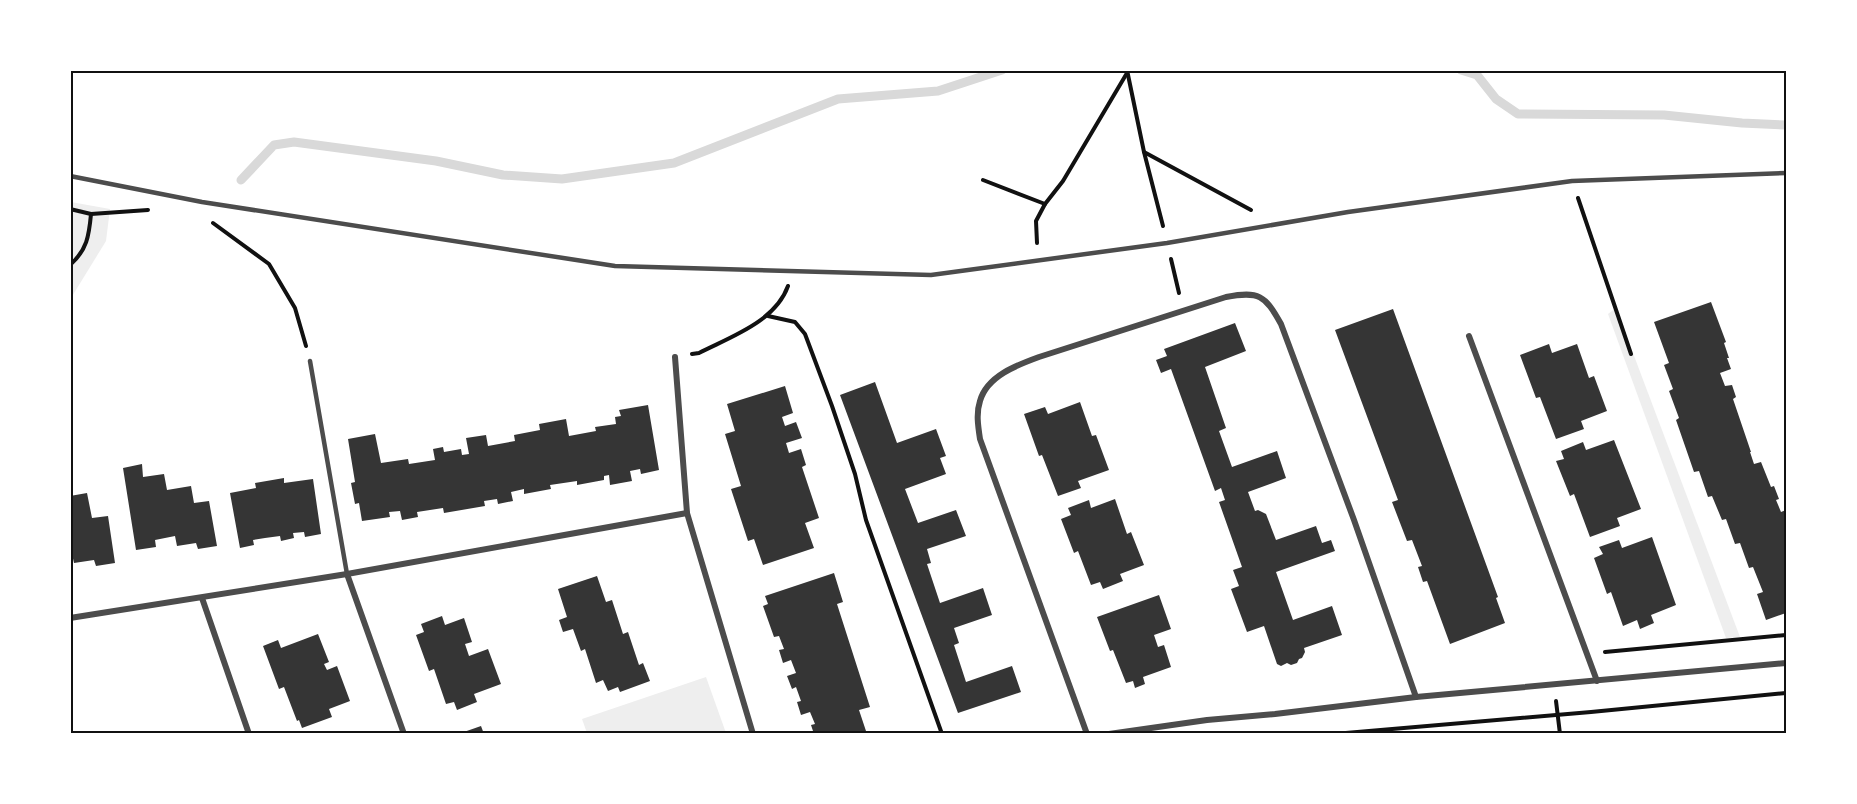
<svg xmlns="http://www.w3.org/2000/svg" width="1857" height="804" font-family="'DejaVu Sans',sans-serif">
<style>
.green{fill:#eee}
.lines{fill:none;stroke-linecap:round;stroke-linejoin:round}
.stream{stroke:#d9d9d9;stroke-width:9}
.building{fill:#353535}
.path{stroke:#111;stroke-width:4}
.service{stroke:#4c4c4c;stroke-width:4.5}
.minor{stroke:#4c4c4c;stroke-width:6}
.neatline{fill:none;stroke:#111;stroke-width:2}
</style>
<rect width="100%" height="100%" fill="#fff"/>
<g class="green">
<polygon points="71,202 110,209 106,241 71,298"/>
<polygon points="1616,308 1740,637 1726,638 1608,314"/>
<polygon points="706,677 726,733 587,733 582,719"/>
</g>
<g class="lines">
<g class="stream">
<polyline points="1461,70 1477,75 1496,99 1518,114 1664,115 1742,123 1786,125"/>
<polyline points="241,180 274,145 294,142 436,161 503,175 562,179 674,163 838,99 938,91 1002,70"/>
</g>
</g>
<g class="building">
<polygon points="1711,302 1726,342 1724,343 1729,358 1727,358 1731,369 1720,373 1725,386 1732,385 1736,397 1733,399 1751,452 1750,452 1754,464 1761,462 1771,487 1774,486 1779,499 1776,500 1781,512 1786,510 1786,613 1766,620 1757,594 1763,592 1753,567 1749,568 1740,543 1735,544 1726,519 1722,520 1712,496 1708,497 1699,471 1694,472 1676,420 1679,418 1669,391 1673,389 1664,365 1669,363 1654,322"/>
<polygon points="1393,309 1498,597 1496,598 1505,623 1450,644 1427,581 1423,582 1418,567 1422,566 1412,540 1407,541 1392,502 1398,500 1335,330"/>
<polygon points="1235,323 1246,351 1205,367 1226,428 1219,431 1232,467 1277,451 1286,478 1248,492 1255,511 1258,510 1266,514 1276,540 1316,526 1322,543 1331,540 1335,551 1276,572 1293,620 1332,606 1342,635 1304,648 1305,652 1302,658 1299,659 1297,663 1291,665 1287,663 1281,666 1277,664 1264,626 1247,632 1231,589 1239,586 1233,570 1242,567 1219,502 1225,500 1221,488 1215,491 1171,369 1161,373 1156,360 1167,356 1164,349"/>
<polygon points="1549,344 1552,353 1577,344 1589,378 1594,376 1607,411 1581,421 1584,429 1556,439 1540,397 1536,398 1520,355"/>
<polygon points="875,382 897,443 936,429 946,456 940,458 946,474 905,489 918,523 956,510 966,536 927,549 931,563 927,564 940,603 983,588 992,615 954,628 959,643 954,645 966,682 1012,666 1021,692 958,713 840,395"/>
<polygon points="785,386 793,413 782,417 785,426 796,422 802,438 786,443 789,453 801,449 806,465 802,467 819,518 805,523 814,548 763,565 754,539 748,541 731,489 741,486 725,434 735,431 727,404"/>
<polygon points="1080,402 1092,436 1096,435 1109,470 1078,481 1081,488 1058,496 1042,455 1039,456 1024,414 1045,407 1048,414"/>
<polygon points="648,405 659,470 641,474 640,469 630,471 632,481 610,485 609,475 604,476 604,480 577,485 577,481 550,485 551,489 524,494 524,489 511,492 513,501 498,504 497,499 484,501 485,506 444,513 443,508 417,512 418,517 402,520 400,511 389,512 390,517 362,521 359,503 355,504 351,483 355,482 348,439 375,434 381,463 408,459 409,464 435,460 433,449 443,447 444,452 461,449 462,455 469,454 466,438 486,435 488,446 515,441 514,435 540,430 539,424 566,419 569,436 596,431 595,427 616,424 615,417 621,416 619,410"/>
<polygon points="1614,440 1641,509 1617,518 1620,526 1590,537 1574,494 1570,496 1556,461 1564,459 1561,451 1583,442 1586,450"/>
<polygon points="142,464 143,477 164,474 167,490 191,486 194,503 209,501 217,546 198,549 196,543 177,546 175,536 155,540 156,547 136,550 123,468"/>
<polygon points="284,478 284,483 313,479 321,534 305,537 304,532 293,533 294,538 281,541 280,536 265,538 253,540 254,545 240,548 230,493 256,488 255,483"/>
<polygon points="87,493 92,518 108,516 115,563 96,566 94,560 74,563 72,554 70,554 70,496"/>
<polygon points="1115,499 1127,534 1131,532 1144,565 1120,574 1123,581 1103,589 1100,582 1091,585 1078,551 1074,553 1061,519 1071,515 1068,508 1089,500 1091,508"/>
<polygon points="1652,537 1676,605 1651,615 1654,623 1640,629 1637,620 1623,626 1611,592 1607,594 1594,558 1603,554 1599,547 1619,540 1622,548"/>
<polygon points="834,573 843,602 837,604 870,707 859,710 867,734 814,734 811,725 815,724 810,712 801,715 797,702 801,701 796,687 792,689 787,676 796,673 791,660 783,663 779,650 784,649 779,636 774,637 763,606 768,604 765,596"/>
<polygon points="597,576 606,602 612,600 623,634 628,632 639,665 643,663 650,681 620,692 618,687 608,691 603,680 596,683 585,649 581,651 573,629 563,632 559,620 567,617 558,589"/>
<polygon points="1159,595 1171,629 1154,635 1158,647 1164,645 1171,667 1143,677 1145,684 1135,688 1133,681 1126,683 1113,650 1110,651 1097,617"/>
<polygon points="442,616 445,625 464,618 472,642 465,644 469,656 488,649 501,684 474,694 477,702 457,710 454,702 446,704 434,669 429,671 416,635 424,632 421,624"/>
<polygon points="318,634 329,662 324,664 327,670 337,666 350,701 329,709 332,717 302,728 299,720 297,721 284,687 279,689 263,646 278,640 281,648"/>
<polygon points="481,726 484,734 461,734 461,733"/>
</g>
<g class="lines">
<g class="path">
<polyline points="1127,70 1144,152 1163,226"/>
<polyline points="1144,152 1251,210"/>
<polyline points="983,180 1045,204"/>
<polyline points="1578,198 1631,354"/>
<polyline points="70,209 91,214 148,210"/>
<polyline points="213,223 269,264 295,308 306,346"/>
<polyline points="1037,243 1036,221 1045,204 1063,181 1127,73"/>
<polyline points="1171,259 1179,293"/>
<path d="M70,265C87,250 89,236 91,214"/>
<polyline points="768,316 795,322 805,334 832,406 855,474 866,520 942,734"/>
<path d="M692,354L699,353C730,337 775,322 788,286"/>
<polyline points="1605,652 1786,635"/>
<polyline points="1556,701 1560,734"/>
<polyline points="1334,734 1591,712 1786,693"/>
</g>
<g class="service">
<polyline points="70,176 202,202 615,266 931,275 1167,243 1348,212 1572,181 1786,173"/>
<polyline points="310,361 347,574"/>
</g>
<g class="minor">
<polyline points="1469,336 1597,681"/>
<polyline points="675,357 687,513 753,734"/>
<polyline points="347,574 404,734"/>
<polyline points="202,598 249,734"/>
<polyline points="70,618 347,574 687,513"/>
<path d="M1087,734L980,439C978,426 976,413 980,401C987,376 1017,365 1039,357L1226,297C1259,291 1265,295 1281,324L1354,520L1416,697"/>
<polyline points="1109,734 1207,720 1275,714 1416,697 1786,663"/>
</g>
</g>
<rect width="1857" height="804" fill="none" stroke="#ffffff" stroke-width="144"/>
<rect x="72" y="72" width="1713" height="660" class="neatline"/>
</svg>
